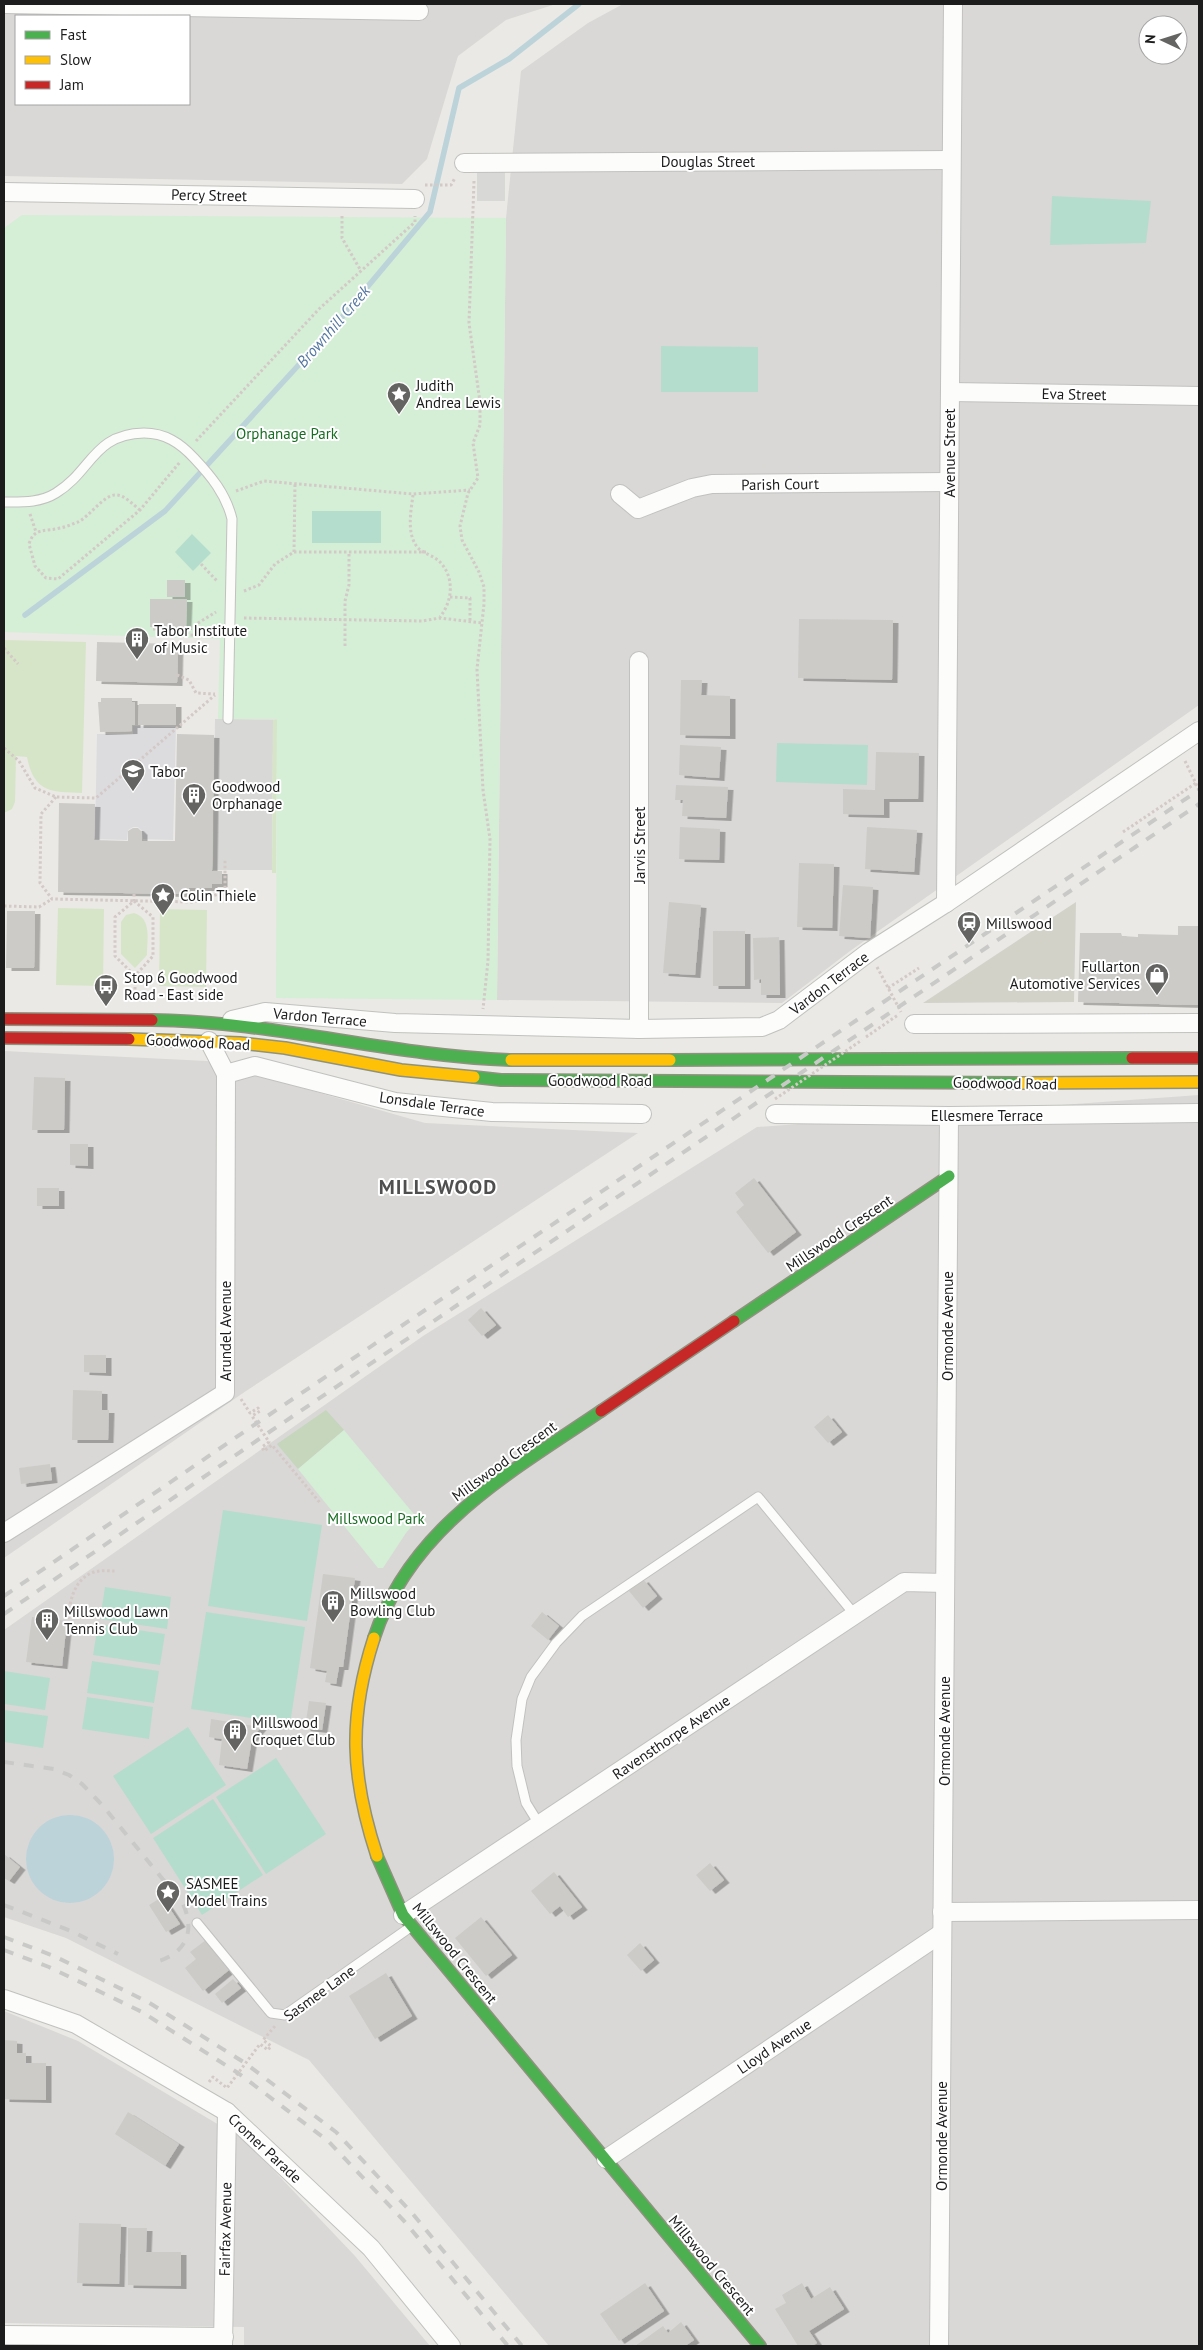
<svg xmlns="http://www.w3.org/2000/svg" width="1203" height="2350" font-family="'PT Sans',sans-serif">
<style>
.residential{fill:#d9d8d6;fill-rule:evenodd}
.religious{fill:#d8d8d6}
.construction{fill:#d2d2c8}
.grass{fill:#d6e5c7}
.forest{fill:#c5d6bd}
.park{fill:#d5eed6}
.pitch{fill:#b5ddcd}
.plaza{fill:#dcdcdf}
.water{fill:#bcd3da}
.lines{fill:none;stroke-linecap:round;stroke-linejoin:round}
.stream{stroke:#bcd3da;stroke-width:5.5}
.building{fill:#cdcbc8;filter:url(#shadow)}
.lane-casing{stroke:#c1c1bf;stroke-width:11}
.street-casing{stroke:#c1c1bf;stroke-width:20}
.fast-casing{stroke:#8f927f;stroke-width:14}
.slow-casing{stroke:#8f927f;stroke-width:14}
.jam-casing{stroke:#8f927f;stroke-width:14}
.path{stroke:#d3c9c7;stroke-width:3;stroke-dasharray:2.5 2.5;stroke-linecap:butt}
.lane{stroke:#fcfcfb;stroke-width:9}
.street{stroke:#fcfcfb;stroke-width:18}
.fast{stroke:#4caf50;stroke-width:11}
.slow{stroke:#ffc107;stroke-width:11}
.jam{stroke:#c62828;stroke-width:11}
.rail{stroke:#c9c9c8;stroke-width:4;stroke-dasharray:10 10;stroke-linecap:butt}
.path-bridge{stroke:#d3c9c7;stroke-width:3;stroke-dasharray:2.5 2.5;stroke-linecap:butt}
.labels{text-anchor:middle;dominant-baseline:central;stroke-width:4;stroke-linejoin:round;paint-order:stroke}
.street-label{font-size:15px;fill:#1c1c1c;stroke:#fff}
.poi-label{font-size:15px;fill:#1c1c1c;stroke:#fff;text-anchor:start}
.park-label{font-size:15px;fill:#186d23;stroke:#fff}
.water-label{font-size:16px;font-style:italic;fill:#5477a0;stroke:#fff}
.district-label{font-size:20px;font-weight:bold;letter-spacing:1px;fill:#4f4f4f;stroke:#fff}
</style>
<defs>
<filter id="shadow"><feDropShadow dx="5.5" dy="3" stdDeviation="0" flood-color="#0004"/></filter>
</defs>
<rect width="100%" height="100%" fill="#eae9e5"/>
<g class="residential">
<path d="M4,4H556L506,20L458,56L427,159L402,184L4,176ZM16,16H189V104H16Z"/>
<path d="M623,4H1199V705L850,951L782,1003L497,1000L506,218L521,71L588,23ZM1148,25H1178V55H1148Z"/>
<polygon points="4,1051 207,1061 425,1123 638,1133 246,1391 4,1558"/>
<polygon points="1199,1095 1199,2346 549,2346 309,2060 66,1938 4,1917 4,1630 423,1336 757,1127"/>
<polygon points="4,2011 78,2041 246,2141 355,2256 430,2346 244,2346 244,2327 4,2323"/>
</g>
<g class="religious">
<polygon points="505,162 505,201 477,201 477,163"/>
<polygon points="221,621 442,624 440,721 222,719 273,720 272,870 213,870 215,719 219,719"/>
</g>
<polygon class="construction" points="1076,902 1074,1002 923,1003"/>
<g class="grass">
<path d="M4,640L86,642L82,793C50,792 34,792 27,757L16,756L15,802L12,809L4,813Z"/>
<polygon points="273,720 277,720 276,873 272,873"/>
<polygon points="58,908 104,909 103,986 56,985"/>
<polygon points="160,909 207,910 206,987 159,986"/>
<path d="M134,913C152,918 147,940 147,955L135,968L121,954V922L126,915Z"/>
</g>
<polygon class="forest" points="326,1410 344,1430 298,1469 277,1444"/>
<g class="park">
<polygon points="22,215 506,218 497,1000 276,998 277,719 218,719 220,639 4,632 4,228"/>
<polygon points="344,1430 418,1519 406,1533 383,1568 378,1568 298,1469"/>
</g>
<g class="pitch">
<polygon points="1052,196 1151,201 1146,243 1050,245"/>
<polygon points="661,346 758,347 758,392 661,392"/>
<rect x="312" y="511" width="69" height="32"/>
<polygon points="192,534 211,553 193,571 175,552"/>
<polygon points="777,743 868,745 867,785 776,782"/>
<polygon points="223,1510 322,1525 307,1621 208,1606"/>
<polygon points="105,1587 171,1597 167,1629 100,1619"/>
<polygon points="206,1612 305,1627 290,1724 191,1709"/>
<polygon points="98,1624 165,1634 160,1665 93,1655"/>
<polygon points="92,1661 159,1671 154,1703 87,1693"/>
<polygon points="4,1671 50,1678 45,1710 4,1704"/>
<polygon points="87,1697 153,1707 149,1739 82,1729"/>
<polygon points="4,1710 48,1716 43,1748 4,1742"/>
<polygon points="188,1727 226,1785 151,1834 113,1776"/>
<polygon points="276,1758 326,1834 266,1874 216,1797"/>
<polygon points="213,1799 263,1875 202,1915 153,1838"/>
</g>
<polygon class="plaza" points="133,726 176,727 173,840 143,839 142,831 138,827 133,827 128,830 127,840 95,839 97,734 133,734"/>
<circle class="water" cx="70" cy="1859" r="44"/>
<g class="lines">
<polyline class="stream" points="25,615 165,511 338,322 430,212 459,88 509,59 579,4"/>
</g>
<g class="building">
<rect x="167" y="580" width="18" height="17"/>
<polygon points="150,599 187,599 186,627 150,627"/>
<polygon points="799,619 893,620 892,680 798,678"/>
<polygon points="97,642 178,644 177,683 96,681"/>
<polygon points="681,680 702,680 701,695 730,696 730,736 680,735"/>
<polygon points="101,698 132,698 132,702 135,702 135,725 132,725 132,731 100,732 98,702 101,702"/>
<polygon points="139,704 176,704 176,725 138,725"/>
<polygon points="177,734 214,735 212,871 222,871 222,884 212,884 212,888 186,888 186,894 58,892 59,803 95,804 94,840 128,841 128,831 133,828 138,828 142,832 142,841 175,841"/>
<polygon points="680,745 721,747 719,778 679,775"/>
<polygon points="876,752 919,753 918,799 884,799 884,815 843,814 843,789 875,790"/>
<polygon points="676,785 728,787 726,818 682,816 683,800 675,800"/>
<polygon points="680,827 720,829 719,860 679,859"/>
<polygon points="867,827 917,830 914,872 865,869"/>
<polygon points="799,863 834,864 832,928 797,927"/>
<polygon points="843,885 873,887 870,938 839,936"/>
<polygon points="669,902 701,905 695,975 663,973"/>
<polygon points="7,911 35,911 34,968 6,968"/>
<polygon points="1178,926 1199,926 1199,1005 1078,1002 1080,933 1121,933 1122,936 1138,937 1138,934 1178,935"/>
<rect x="713" y="931" width="32" height="55"/>
<polygon points="779,937 780,995 761,995 761,979 754,980 753,938"/>
<polygon points="34,1077 65,1078 64,1130 32,1130"/>
<polygon points="70,1144 88,1144 88,1166 70,1165"/>
<polygon points="754,1178 796,1232 768,1253 736,1212 744,1205 735,1193"/>
<rect x="37" y="1188" width="22" height="18"/>
<polygon points="481,1308 496,1325 482,1336 468,1320"/>
<polygon points="84,1355 106,1355 106,1373 84,1372"/>
<polygon points="73,1390 102,1391 102,1410 109,1410 108,1440 72,1440"/>
<polygon points="828,1415 842,1432 828,1443 814,1427"/>
<polygon points="50,1464 52,1480 21,1484 19,1468"/>
<polygon points="323,1574 355,1578 343,1667 339,1667 336,1684 325,1682 327,1671 310,1668"/>
<polygon points="643,1579 657,1596 643,1608 629,1591"/>
<polygon points="542,1612 559,1626 548,1640 531,1626"/>
<polygon points="32,1617 67,1621 62,1666 26,1662"/>
<polygon points="309,1701 326,1703 322,1730 305,1728"/>
<polygon points="211,1719 261,1727 252,1738 247,1769 219,1765 222,1739 209,1737"/>
<polygon points="4,1854 20,1867 9,1881 4,1878"/>
<polygon points="710,1863 724,1880 710,1891 696,1875"/>
<polygon points="554,1872 582,1907 568,1917 560,1906 550,1914 531,1891"/>
<polygon points="162,1897 180,1924 166,1932 149,1905"/>
<polygon points="481,1917 512,1955 486,1976 455,1938"/>
<polygon points="206,1940 229,1970 203,1991 185,1968 196,1959 190,1952"/>
<polygon points="640,1943 654,1960 641,1971 627,1955"/>
<polygon points="386,1973 412,2016 375,2039 349,1996"/>
<polygon points="233,1979 241,1988 222,2003 215,1994"/>
<polygon points="4,2040 17,2041 17,2053 26,2053 26,2063 46,2063 46,2100 4,2099"/>
<polygon points="128,2112 179,2144 165,2166 115,2134"/>
<polygon points="79,2223 121,2224 119,2284 77,2283"/>
<polygon points="128,2228 147,2228 146,2252 181,2252 181,2286 128,2285"/>
<polygon points="645,2283 664,2311 619,2341 600,2314"/>
<polygon points="802,2283 811,2299 830,2287 844,2309 809,2331 817,2343 812,2346 798,2346 775,2309 786,2303 782,2295"/>
<polygon points="681,2322 694,2340 685,2346 635,2346 663,2326 668,2333"/>
</g>
<g class="lines">
<g class="lane-casing">
<g id="lane">
<path d="M4,502C22,502 40,503 56,493C92,471 93,434 144,433C165,433 180,443 194,458C211,476 226,494 232,519L228,719"/>
<polyline points="539,1824 526,1803 517,1766 516,1740 522,1699 531,1677 556,1643 582,1616 758,1497 855,1615"/>
<polyline points="197,1923 271,2013 285,2015 412,1926"/>
</g>
</g>
<g class="street-casing">
<g id="street">
<polyline points="4,4 419,11"/>
<polyline points="464,163 951,160"/>
<polyline points="4,192 415,199"/>
<polyline points="950,392 1199,396"/>
<polyline points="620,494 638,509 692,488 712,484 949,482"/>
<polyline points="639,661 639,1029"/>
<polyline points="946,903 953,4"/>
<polyline points="232,1020 265,1012 395,1023 639,1029 762,1027 779,1020 869,952 946,903 1199,731"/>
<polyline points="914,1024 1199,1023"/>
<polyline points="226,1074 255,1066 395,1102 492,1112 642,1114"/>
<polyline points="775,1114 949,1116 1199,1113"/>
<polyline points="4,1533 225,1393 226,1074 209,1041"/>
<polyline points="942,1912 1199,1910"/>
<polyline points="403,1915 904,1582 945,1583"/>
<polyline points="4,1999 76,2024 227,2112 371,2248 451,2346"/>
<polyline points="606,2159 942,1933"/>
<polyline points="4,2335 224,2337"/>
<polyline points="223,2346 227,2112"/>
<polyline points="939,2346 949,1116"/>
</g>
</g>
<g class="fast-casing">
<g id="fast">
<path d="M152,1020C273,1021 390,1056 511,1060"/>
<polyline points="670,1060 1132,1058"/>
<polyline points="474,1077 501,1080 1020,1083"/>
<polyline points="734,1321 949,1176"/>
<path d="M374,1638C410,1527 511,1472 601,1411"/>
<polyline points="377,1856 403,1915 760,2346"/>
</g>
</g>
<g class="slow-casing">
<g id="slow">
<polyline points="129,1039 240,1043 285,1048 401,1070 474,1077"/>
<polyline points="511,1060 670,1060"/>
<polyline points="1020,1083 1199,1082"/>
<path d="M374,1638C348,1718 351,1777 377,1856"/>
</g>
</g>
<g class="jam-casing">
<g id="jam">
<polyline points="4,1019 152,1020"/>
<polyline points="4,1038 129,1039"/>
<polyline points="1132,1058 1199,1058"/>
<polyline points="601,1411 734,1321"/>
</g>
</g>
<g class="path">
<polyline points="474,181 469,323 480,402 480,425 473,443 478,478 468,493 460,526 462,540 479,572 484,587 484,604 477,669 483,790 490,839 488,961 483,1009"/>
<polyline points="425,185 451,185 455,178"/>
<polyline points="342,216 342,238 361,271"/>
<polyline points="196,441 319,309 415,222 415,216"/>
<polyline points="236,491 264,481 413,494 470,490"/>
<path d="M413,495C411,511 406,534 418,548C424,554 435,556 441,563C455,579 452,602 440,617"/>
<path d="M140,510C133,505 124,494 115,495C104,495 89,517 78,522C72,524 66,527 60,528C46,532 34,527 29,544L35,566L46,578L58,579L140,510L180,462"/>
<polyline points="30,514 36,532"/>
<polyline points="294,552 295,483"/>
<polyline points="201,564 217,581"/>
<polyline points="244,591 259,585 275,564 294,552 426,552"/>
<polyline points="450,597 470,598 470,621"/>
<polyline points="244,618 422,621 440,618 482,623"/>
<polyline points="153,629 183,629 189,635 216,636"/>
<polyline points="185,631 216,612"/>
<polyline points="345,646 345,601 349,585 349,552"/>
<polyline points="4,648 18,664"/>
<polyline points="177,675 189,680 196,693 215,694"/>
<polyline points="4,748 19,761 35,788 56,797 96,798 215,695"/>
<polyline points="1185,761 1199,790"/>
<polyline points="56,797 41,814 40,883 52,899 193,902 225,892 225,860"/>
<polyline points="1123,832 1196,783"/>
<polyline points="134,894 134,901 115,917 115,956 135,976 135,1001"/>
<polyline points="134,901 153,917 153,956 135,976"/>
<polyline points="4,906 39,907 52,899"/>
<polyline points="877,967 901,1012"/>
<polyline points="888,988 919,968"/>
<polyline points="866,1037 898,1015"/>
<polyline points="241,1399 250,1413 258,1408 260,1411 252,1416 269,1442 262,1447 264,1451 272,1445 321,1504"/>
<path d="M68,1619C70,1600 74,1579 94,1572C100,1570 109,1571 115,1571"/>
<polyline points="209,2082 213,2077 227,2088 260,2044 268,2050 271,2046 263,2040 275,2026"/>
</g>
<use href="#lane" class="lane"/>
<use href="#street" class="street"/>
<use href="#fast" class="fast"/>
<use href="#slow" class="slow"/>
<use href="#jam" class="jam"/>
<g class="rail">
<polyline points="4,1596 257,1423 1199,790"/>
<polyline points="4,1614 265,1435 1199,804"/>
<path d="M4,1762L54,1769L69,1775L82,1784L103,1806L183,1904C195,1930 187,1952 159,1961"/>
<polyline points="4,1905 71,1931 118,1954"/>
<polyline points="4,1937 54,1956 148,2002 245,2063 336,2132 412,2213 522,2346"/>
<polyline points="4,1950 49,1967 142,2012 238,2073 328,2141 405,2222 508,2346"/>
</g>
<polyline class="path-bridge" points="775,1099 862,1040"/>
</g>
<defs>
<g id="sight-pin" transform="scale(1.25)"><path d="M0 17L-7.5 6A9.5 9.5 0 1 1 7.5 6Z" fill="#646462" stroke="#fff"/><path d="M0-6L1.8-2.2L6-1.7L2.9 1.2L3.7 5.4L0 3.3L-3.7 5.4L-2.9 1.2L-6-1.7L-1.8-2.2Z" fill="#fff"/></g>
<g id="building-pin" transform="scale(1.25)"><path d="M0 17L-7.5 6A9.5 9.5 0 1 1 7.5 6Z" fill="#646462" stroke="#fff"/><path d="M-4-6H4V6H1V3H-1V6H-4ZM-2.5-4.3h1.7v1.8h-1.7ZM.8-4.3h1.7v1.8H.8ZM-2.5-1h1.7V.8h-1.7ZM.8-1h1.7V.8H.8Z" fill="#fff"/></g>
<g id="university-pin" transform="scale(1.25)"><path d="M0 17L-7.5 6A9.5 9.5 0 1 1 7.5 6Z" fill="#646462" stroke="#fff"/><path d="M0-5L7-2L0 1L-7-2ZM-4 1L0 2.5L4 1V4Q0 6-4 4Z" fill="#fff"/></g>
<g id="station-pin" transform="scale(1.25)"><path d="M0 17L-7.5 6A9.5 9.5 0 1 1 7.5 6Z" fill="#646462" stroke="#fff"/><path d="M-3-6H3Q5-6 5-4V2Q5 4 3 4L4.5 6H3L1.5 4h-3L-3 6H-4.5L-3 4Q-5 4-5 2V-4Q-5-6-3-6ZM-3.5-4v3h7v-3ZM-3.5 1v1.5H-2V1ZM2 1v1.5H3.5V1Z" fill="#fff"/></g>
<g id="shop-pin" transform="scale(1.25)"><path d="M0 17L-7.5 6A9.5 9.5 0 1 1 7.5 6Z" fill="#646462" stroke="#fff"/><path d="M-5-2.5h2.3a2.7 3.5 0 0 1 5.4 0H5L5.5 6h-11ZM-1.5-2.5h3a1.5 2.3 0 0 0-3 0Z" fill="#fff"/></g>
<g id="bus-pin" transform="scale(1.25)"><path d="M0 17L-7.5 6A9.5 9.5 0 1 1 7.5 6Z" fill="#646462" stroke="#fff"/><path d="M-5-6H5V4H4V6H2V4H-2V6H-4V4H-5ZM-3.5-4V0h7V-4ZM-3.5 1.2v1.5H-2V1.2ZM2 1.2v1.5H3.5V1.2Z" fill="#fff"/></g>
</defs>
<g fill-rule="evenodd">
<use href="#sight-pin" x="399" y="394"/>
<use href="#building-pin" x="137" y="639"/>
<use href="#university-pin" x="133" y="771"/>
<use href="#building-pin" x="194" y="795"/>
<use href="#sight-pin" x="163" y="895"/>
<use href="#station-pin" x="969" y="923"/>
<use href="#shop-pin" x="1157" y="975"/>
<use href="#bus-pin" x="106" y="986"/>
<use href="#building-pin" x="333" y="1602"/>
<use href="#building-pin" x="47" y="1620"/>
<use href="#building-pin" x="235" y="1731"/>
<use href="#sight-pin" x="168" y="1892"/>
</g>
<g class="labels">
<g class="street-label">
<text x="708" y="161">Douglas Street</text>
<text transform="translate(209 195) rotate(1)">Percy Street</text>
<text transform="translate(1074 394) rotate(1)">Eva Street</text>
<text transform="translate(949 453) rotate(-90)">Avenue Street</text>
<text transform="translate(780 484) rotate(-1)">Parish Court</text>
<text transform="translate(639 845) rotate(-90)">Jarvis Street</text>
<text transform="translate(829 983) rotate(-37)">Vardon Terrace</text>
<text transform="translate(320 1017) rotate(5)">Vardon Terrace</text>
<text transform="translate(198 1042) rotate(3)">Goodwood Road</text>
<text x="600" y="1080">Goodwood Road</text>
<text transform="translate(1005 1083) rotate(1)">Goodwood Road</text>
<text transform="translate(432 1104) rotate(8)">Lonsdale Terrace</text>
<text x="987" y="1115">Ellesmere Terrace</text>
<text transform="translate(839 1233) rotate(-34)">Millswood Crescent</text>
<text transform="translate(947 1326) rotate(-90)">Ormonde Avenue</text>
<text transform="translate(225 1331) rotate(-90)">Arundel Avenue</text>
<text transform="translate(504 1461) rotate(-36)">Millswood Crescent</text>
<text transform="translate(944 1731) rotate(-90)">Ormonde Avenue</text>
<text transform="translate(671 1737) rotate(-34)">Ravensthorpe Avenue</text>
<text transform="translate(455 1953) rotate(51)">Millswood Crescent</text>
<text transform="translate(319 1993) rotate(-36)">Sasmee Lane</text>
<text transform="translate(774 2046) rotate(-34)">Lloyd Avenue</text>
<text transform="translate(941 2136) rotate(-90)">Ormonde Avenue</text>
<text transform="translate(265 2148) rotate(43)">Cromer Parade</text>
<text transform="translate(225 2229) rotate(-89)">Fairfax Avenue</text>
<text transform="translate(712 2265) rotate(50)">Millswood Crescent</text>
</g>
<g class="poi-label">
<text x="416" y="385">Judith<tspan x="416" dy="17">Andrea Lewis</tspan></text>
<text x="154" y="630">Tabor Institute<tspan x="154" dy="17">of Music</tspan></text>
<text x="150" y="771">Tabor</text>
<text x="212" y="786">Goodwood<tspan x="212" dy="17">Orphanage</tspan></text>
<text x="180" y="895">Colin Thiele</text>
<text x="986" y="923">Millswood</text>
<text x="1140" y="966" text-anchor="end">Fullarton<tspan x="1140" dy="17">Automotive Services</tspan></text>
<text x="124" y="977">Stop 6 Goodwood<tspan x="124" dy="17">Road - East side</tspan></text>
<text x="350" y="1593">Millswood<tspan x="350" dy="17">Bowling Club</tspan></text>
<text x="64" y="1611">Millswood Lawn<tspan x="64" dy="17">Tennis Club</tspan></text>
<text x="252" y="1722">Millswood<tspan x="252" dy="17">Croquet Club</tspan></text>
<text x="186" y="1883">SASMEE<tspan x="186" dy="17">Model Trains</tspan></text>
</g>
<g class="park-label">
<text x="287" y="433">Orphanage Park</text>
<text x="376" y="1518">Millswood Park</text>
</g>
<g class="water-label">
<text transform="translate(333 326) rotate(-49)">Brownhill Creek</text>
</g>
<g class="district-label">
<text x="438" y="1187">MILLSWOOD</text>
</g>
</g>
<rect width="1203" height="2350" fill="none" stroke="#1c1c1c" stroke-width="10"/>
<rect x="15" y="15" width="175" height="90" fill="#ffffff" stroke="#a4a4a4"/>
<rect x="25" y="31" width="25" height="8" fill="#4caf50" stroke="#a4a4a4"/>
<text x="60" y="40" font-size="15" fill="#1c1c1c">Fast</text>
<rect x="25" y="56" width="25" height="8" fill="#ffc107" stroke="#a4a4a4"/>
<text x="60" y="65" font-size="15" fill="#1c1c1c">Slow</text>
<rect x="25" y="81" width="25" height="8" fill="#c62828" stroke="#a4a4a4"/>
<text x="60" y="90" font-size="15" fill="#1c1c1c">Jam</text>
<g transform="translate(1163 40) rotate(274)"><circle r="24" fill="#ffffff" stroke="#a4a4a4"/>
<path d="M0-4L9 19L0 12L-9 19Z" fill="#646462"/>
<text y="-8" font-size="14" font-weight="bold" text-anchor="middle" fill="#1c1c1c">N</text>
</g>
</svg>
